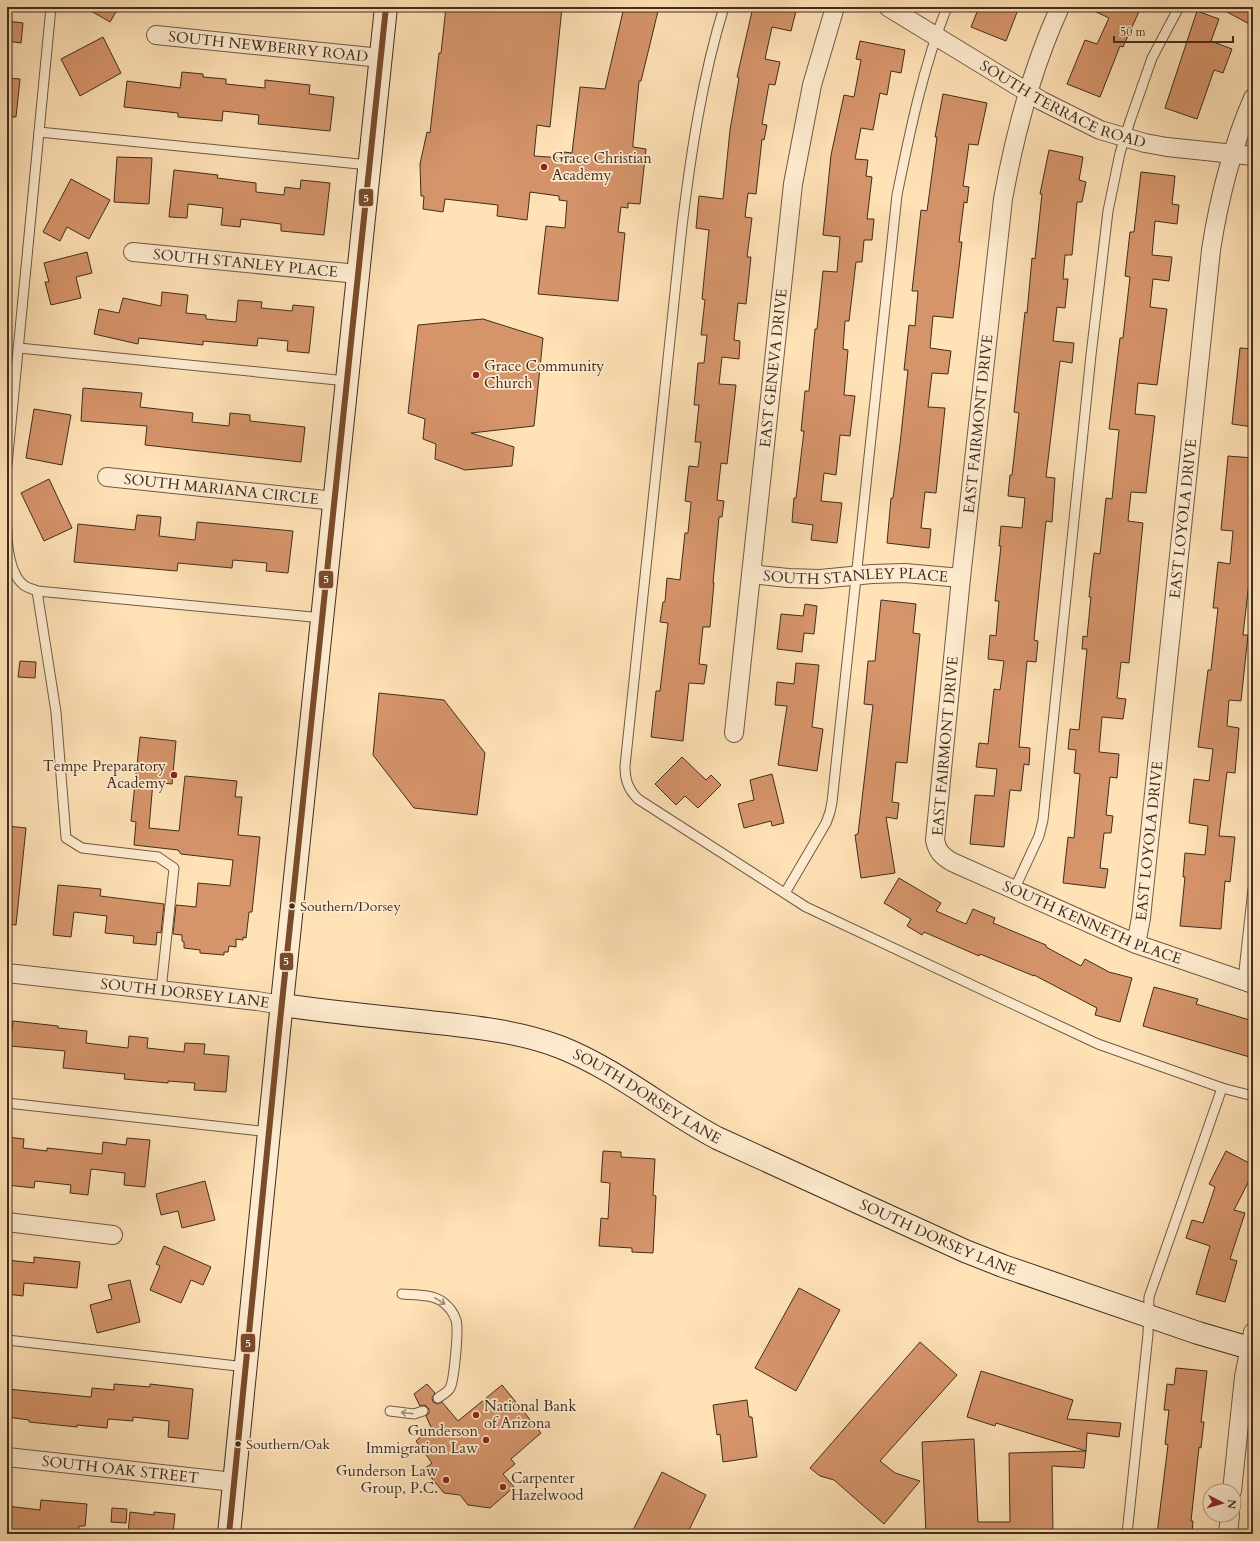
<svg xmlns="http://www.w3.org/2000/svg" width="1260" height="1541" font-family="Cardo,serif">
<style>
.building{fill:#d6946b;stroke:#402d1f}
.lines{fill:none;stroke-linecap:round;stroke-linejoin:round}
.lane-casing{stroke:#705a45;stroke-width:11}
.street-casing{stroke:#705a45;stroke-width:20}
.secondary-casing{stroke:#402d1f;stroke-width:24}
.lane{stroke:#ffecd0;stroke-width:9}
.street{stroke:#ffecd0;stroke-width:18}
.secondary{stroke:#ffecd0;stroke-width:22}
.bus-1-casing{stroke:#ffecd0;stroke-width:9}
.bus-1{stroke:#7a4b2a;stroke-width:6}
.oneway{stroke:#a08c78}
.poi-dot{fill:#8f2418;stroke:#ffecd0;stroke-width:1.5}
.bus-dot{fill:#402d1f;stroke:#ffecd0;stroke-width:1.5}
.labels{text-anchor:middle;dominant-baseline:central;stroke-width:3.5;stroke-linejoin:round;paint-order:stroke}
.bus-label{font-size:14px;fill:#402d1f;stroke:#ffecd0;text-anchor:start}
.street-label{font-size:15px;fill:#402d1f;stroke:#ffecd0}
.poi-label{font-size:15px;fill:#402d1f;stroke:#ffecd0;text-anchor:start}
.line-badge{stroke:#ffecd0;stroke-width:1.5}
.badge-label{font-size:11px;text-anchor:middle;font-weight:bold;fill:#fff}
</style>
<rect width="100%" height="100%" fill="#ffe2b6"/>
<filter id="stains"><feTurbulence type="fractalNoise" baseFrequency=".005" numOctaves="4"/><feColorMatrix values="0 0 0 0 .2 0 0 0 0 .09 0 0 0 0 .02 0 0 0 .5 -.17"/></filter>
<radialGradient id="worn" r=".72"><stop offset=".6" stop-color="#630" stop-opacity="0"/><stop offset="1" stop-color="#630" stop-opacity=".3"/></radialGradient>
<g class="building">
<polygon points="84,7 119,7 110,22"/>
<polygon points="446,7 562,7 550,127 537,125 534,156 563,158 564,152 572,153 580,87 605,89 624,7 659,7 641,81 639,81 633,143 633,147 646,149 640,204 628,203 628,208 621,207 618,232 625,233 618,301 538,294 546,226 565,228 567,201 559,200 559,196 530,192 527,220 497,216 498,205 445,199 443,212 423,209 424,196 421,196 420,164 427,132 430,133 439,53 441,53"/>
<polygon points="753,7 797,7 791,31 772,27 765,59 780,62 775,85 769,84 762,124 767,125 764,140 762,139 756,194 748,193 745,217 752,218 747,257 751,257 746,304 738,303 734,340 740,341 739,359 722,357 719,384 736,385 727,464 721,463 717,500 724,501 722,517 719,517 713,583 714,583 710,627 703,627 699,664 707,665 704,684 689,683 683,741 651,737 656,691 660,691 668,623 660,622 663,602 665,602 667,578 680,580 685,533 688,533 691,502 685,501 689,466 698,467 701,442 695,442 699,405 694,405 698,363 704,363 707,335 701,335 705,300 702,299 709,230 696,228 699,196 723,199 730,130 739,78 737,77"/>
<polygon points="979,7 1019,7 1006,41 971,27"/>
<polygon points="1086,7 1141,7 1123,47 1120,46 1100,97 1067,84 1085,40 1097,44 1109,18"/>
<polygon points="1218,7 1253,7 1253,26"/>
<polygon points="1197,11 1219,19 1211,41 1232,49 1223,73 1214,70 1197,119 1165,108"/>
<polygon points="7,21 23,23 21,43 7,41"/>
<polygon points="103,37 121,73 80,96 61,59"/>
<polygon points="860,41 905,50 901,73 891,71 887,95 880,93 873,130 861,128 855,159 868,160 866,176 872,177 867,219 874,219 872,240 864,240 862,262 856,262 849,321 845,321 843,349 848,350 844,395 855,396 850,436 840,435 836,475 824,473 821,501 842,503 837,543 811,540 813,525 792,522 794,498 796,498 804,431 801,431 805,391 809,391 815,329 817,329 823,271 837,272 840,237 823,235 831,155 844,95 854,97 861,60 856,59"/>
<polygon points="182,72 203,74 203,77 226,79 226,84 265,88 265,80 310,85 309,94 334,97 330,131 258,124 259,115 223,111 222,121 178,117 178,113 124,107 127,81 180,88"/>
<polygon points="7,78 20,79 16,117 7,117"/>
<polygon points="943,94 987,103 978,145 969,144 963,186 969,187 967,203 964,202 959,242 962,242 953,318 933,316 930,348 951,351 948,374 932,373 928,407 945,408 936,493 925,492 921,528 931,529 929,548 887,543 891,498 893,498 900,444 908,370 904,370 909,325 915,326 918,291 912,291 921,210 927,211 937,137 935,137"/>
<polygon points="1049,150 1083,157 1079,180 1086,182 1082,202 1077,202 1072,255 1065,255 1063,279 1068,279 1065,308 1057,307 1053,341 1074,343 1072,363 1060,361 1046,477 1055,478 1052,522 1046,521 1034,640 1038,641 1036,662 1027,661 1019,747 1030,748 1029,765 1024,764 1021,791 1010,790 1004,847 970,844 975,795 994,796 997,769 976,767 979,743 988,744 994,689 1000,690 1004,661 988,659 990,635 996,636 999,601 995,601 1001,546 999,546 1001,526 1022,528 1025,498 1008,496 1010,475 1012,475 1019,413 1014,412 1025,312 1027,313 1032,258 1035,259 1042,194 1040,194"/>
<polygon points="117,157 152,158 149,204 114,202"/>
<polygon points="174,170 218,175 217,178 256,183 256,192 284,195 285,187 300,189 301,180 330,183 324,235 281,231 281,224 241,219 240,227 221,225 223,208 188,204 187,218 169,217"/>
<polygon points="1141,172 1175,176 1172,204 1179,205 1177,224 1155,221 1152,255 1172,257 1169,281 1153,279 1150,307 1167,309 1157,385 1138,383 1135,414 1155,416 1146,493 1131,492 1128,521 1143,523 1129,663 1121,662 1117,698 1126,699 1123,719 1102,717 1099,752 1119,754 1117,778 1110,777 1106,815 1113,816 1111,833 1104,833 1100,868 1108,869 1105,888 1063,883 1068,837 1074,838 1080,774 1074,773 1076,750 1068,749 1070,729 1079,730 1086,659 1087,649 1082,649 1083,636 1087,637 1091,597 1089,597 1094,553 1100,554 1106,498 1112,499 1119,430 1109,429 1120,338 1123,338 1130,277 1125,276 1130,232 1134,232"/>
<polygon points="71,179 110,200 89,239 67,227 60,241 43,232"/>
<polygon points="87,252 92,273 76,277 81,298 51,305 45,282 49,282 44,263"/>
<polygon points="162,292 188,295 186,313 206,315 206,319 236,322 238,300 262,302 261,308 292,311 293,305 314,307 309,353 287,351 288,341 258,338 257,346 203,341 203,345 139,338 138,344 94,334 99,309 119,313 123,298 161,306"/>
<polygon points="483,319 543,338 534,426 471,433 514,447 512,466 465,470 435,459 436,444 423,439 425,419 408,413 418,325"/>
<polygon points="1240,348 1253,349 1253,427 1232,424"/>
<polygon points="83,388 142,393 140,407 193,413 192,422 229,426 230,413 250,415 250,421 305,427 301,462 145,445 147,426 81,421"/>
<polygon points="34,409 71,415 62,465 26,458"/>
<polygon points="1228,456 1253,458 1253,556 1252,556 1243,635 1248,635 1241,701 1229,700 1227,726 1239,728 1235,773 1227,772 1219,836 1235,837 1230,882 1225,881 1221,929 1180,926 1185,877 1183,877 1185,853 1205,855 1208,826 1189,823 1194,779 1209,781 1213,749 1198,747 1208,670 1211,670 1218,608 1213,608 1218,562 1230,564 1233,531 1221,530"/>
<polygon points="49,479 72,528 44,541 21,493"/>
<polygon points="137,515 161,517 159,536 195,540 197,522 293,531 288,573 266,571 267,563 233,560 232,568 178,563 177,571 74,562 78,524 135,530"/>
<polygon points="881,600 916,604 913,633 920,634 907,763 896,762 892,802 899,803 897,819 886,817 895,873 861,878 855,835 858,834 873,705 864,704 868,661 875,661"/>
<polygon points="805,604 817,606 814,634 804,633 802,652 777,649 781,614 803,616"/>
<polygon points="20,661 36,662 35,678 18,677"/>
<polygon points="796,663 819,665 812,727 823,729 817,771 778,765 787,706 775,705 777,682 794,684"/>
<polygon points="379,693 444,700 485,753 477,815 414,808 373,755"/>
<polygon points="140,737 176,741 172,784 153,782 149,828 179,831 185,776 237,781 235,797 242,797 238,835 260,837 252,912 249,912 246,938 243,937 243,940 236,939 236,947 229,946 228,952 224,952 224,955 200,953 200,950 184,948 184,942 182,941 182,935 173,934 176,905 196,907 198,883 230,886 233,860 181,854 178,850 134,845 136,822 131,821"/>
<polygon points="682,757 706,780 711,775 721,785 698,808 685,796 676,805 655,784"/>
<polygon points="772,774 784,823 772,826 771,821 744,828 738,804 754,800 750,780"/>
<polygon points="7,826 26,828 16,925 7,924"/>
<polygon points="899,878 941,903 936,911 966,924 973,909 995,918 993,923 1046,945 1046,947 1081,966 1085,959 1109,972 1132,978 1120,1022 1095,1015 1097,1008 1034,975 1034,976 980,954 979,956 924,932 922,935 907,926 911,919 884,903"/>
<polygon points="58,885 101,889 100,896 164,904 161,933 157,932 156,945 133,943 134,936 105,933 107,916 74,912 71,937 53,935"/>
<polygon points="1154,987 1198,999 1196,1004 1253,1021 1253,1058 1143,1026"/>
<polygon points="13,1021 58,1026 58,1028 87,1031 86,1043 128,1048 129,1036 148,1038 147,1048 184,1052 185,1043 205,1044 204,1054 229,1056 226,1092 194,1090 195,1083 168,1081 168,1083 124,1079 125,1074 63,1068 65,1051 10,1046"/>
<polygon points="7,1137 24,1139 23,1148 47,1151 47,1148 102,1154 103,1142 126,1145 127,1138 150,1140 145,1187 124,1185 125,1173 91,1169 88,1195 70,1193 71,1185 35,1181 34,1188 7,1185 9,1169 7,1169"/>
<polygon points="603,1151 621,1152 621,1157 655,1159 653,1195 656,1196 653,1253 632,1252 632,1248 599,1246 601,1218 608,1219 610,1183 601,1182"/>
<polygon points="1226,1151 1253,1165 1253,1173 1234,1210 1245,1213 1230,1259 1237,1261 1225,1302 1196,1294 1210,1246 1186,1238 1192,1220 1203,1223 1215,1187 1209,1184"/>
<polygon points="205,1181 215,1220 182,1228 178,1211 161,1215 156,1194"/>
<polygon points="164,1246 211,1267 203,1285 191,1280 181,1303 150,1290 160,1266 156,1264"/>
<polygon points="34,1257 80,1262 77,1288 24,1283 23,1296 7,1294 7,1260 34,1263"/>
<polygon points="130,1280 140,1322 97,1333 90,1305 112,1299 108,1285"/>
<polygon points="799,1288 840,1310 796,1391 755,1368"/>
<polygon points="920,1342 957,1375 880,1461 895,1473 920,1481 884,1524 834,1480 820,1476 810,1468"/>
<polygon points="1176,1368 1207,1371 1201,1422 1204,1422 1201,1448 1199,1447 1191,1521 1193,1521 1192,1534 1157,1534 1168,1445 1165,1444 1169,1410 1164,1410 1167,1384 1174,1385"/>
<polygon points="981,1371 1073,1400 1067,1419 1121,1423 1119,1437 1087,1433 1086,1451 996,1423 995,1426 967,1417"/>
<polygon points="114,1384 150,1387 150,1384 193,1389 188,1439 168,1437 169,1421 133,1417 133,1421 108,1419 107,1428 77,1425 77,1427 29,1422 29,1420 7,1417 7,1389 91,1397 92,1388 114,1390"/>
<polygon points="427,1384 435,1393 432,1398 433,1402 438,1404 442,1402 458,1421 502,1385 541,1433 511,1459 515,1464 503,1474 514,1487 490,1508 468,1505 460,1495 444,1493 424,1469 432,1463 416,1441 431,1427 426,1416 429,1413 429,1409 425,1405 420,1406 414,1394"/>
<polygon points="747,1400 749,1417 752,1417 757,1457 723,1462 720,1434 717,1435 713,1405"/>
<polygon points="974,1439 978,1522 1010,1522 1009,1453 1086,1451 1084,1468 1052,1466 1053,1534 926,1534 922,1442"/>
<polygon points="662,1472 706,1495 687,1534 631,1534"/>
<polygon points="41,1500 87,1504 85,1526 79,1526 78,1534 7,1534 7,1506 40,1510"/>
<polygon points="112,1508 127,1509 126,1523 111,1522"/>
<polygon points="130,1512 154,1515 154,1512 175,1514 173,1534 128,1534"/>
</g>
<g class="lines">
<g class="lane-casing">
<g id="lane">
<path d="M724,7C702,78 691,153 682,226L625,766C625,780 628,789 638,799L806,907L1098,1044L1222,1088L1253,1096"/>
<polyline points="39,132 369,165"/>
<polyline points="19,348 347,381"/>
<polyline points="7,465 51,7"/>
<path d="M7,530C7,546 10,576 25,586C28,588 33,589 37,591L323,618"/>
<polyline points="37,591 56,712 66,838 82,848 158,857 174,868 161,990"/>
<polyline points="1014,890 1039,836 1043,820 1091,355 1108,211 1120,153 1130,121 1152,58 1179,7"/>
<path d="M785,893L826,823L830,812L832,802L897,195C910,131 923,67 947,7"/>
<polyline points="1243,980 1253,889"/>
<polyline points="7,1103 269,1132"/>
<path d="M402,1294C415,1295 434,1294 444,1303C449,1307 454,1314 456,1320C459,1329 454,1381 450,1388C448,1392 442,1395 438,1398"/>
<polyline points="7,1340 246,1367"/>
<polyline points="390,1411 414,1414 423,1411"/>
<polyline points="1127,1534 1148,1334 1149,1297 1222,1088"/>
</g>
</g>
<g class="street-casing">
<g id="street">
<path id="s1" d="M888,7L1042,101L1100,130L1145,143L1167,147L1253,156"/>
<path id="s2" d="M1060,7C1032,68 1015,133 1003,199L961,578L935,840C937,851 942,856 952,862L1136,944L1253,984"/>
<path id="s3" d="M156,35L381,58"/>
<path id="s4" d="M133,252L358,274"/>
<path id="s5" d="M107,477L335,501"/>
<path id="s6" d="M751,574L788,578L820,579L872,574L905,573L961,578"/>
<path id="s7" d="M734,733L793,184L812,85L835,7"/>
<path id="s8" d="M1136,944L1141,918L1211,250C1219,198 1232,147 1253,98"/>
<path id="s9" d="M7,973L257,1001L282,1005"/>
<polyline points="7,1222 113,1235"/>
<path id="s10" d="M7,1457L234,1482"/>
<polyline points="1232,1491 1244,1377 1253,1332"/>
<polyline points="1228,1534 1230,1515"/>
</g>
</g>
<g class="secondary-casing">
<g id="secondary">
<path id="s11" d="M282,1005C331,1012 380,1017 429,1022C474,1027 518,1031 560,1047C616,1069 664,1110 717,1138L965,1251L1003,1266L1198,1333L1253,1349"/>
<polyline points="229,1534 279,1031 386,7"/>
</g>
</g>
<use href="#lane" class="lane"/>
<use href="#street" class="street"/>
<use href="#secondary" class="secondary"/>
<g class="bus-1-casing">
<polyline id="bus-1" points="229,1534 279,1031 386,7"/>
</g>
<use href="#bus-1" class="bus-1"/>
</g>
<defs><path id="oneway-shaft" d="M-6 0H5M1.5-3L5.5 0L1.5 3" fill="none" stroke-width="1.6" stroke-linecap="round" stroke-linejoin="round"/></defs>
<g class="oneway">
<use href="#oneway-shaft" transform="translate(440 1301) rotate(31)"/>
<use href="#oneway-shaft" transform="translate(407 1413) rotate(-174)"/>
</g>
<g class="poi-dot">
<circle cx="544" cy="167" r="4"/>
<circle cx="476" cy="375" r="4"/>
<circle cx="174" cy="775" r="4"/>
<circle cx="476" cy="1415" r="4"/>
<circle cx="486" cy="1440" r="4"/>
<circle cx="446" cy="1480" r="4"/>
<circle cx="503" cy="1487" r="4"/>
</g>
<g class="bus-dot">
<circle cx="292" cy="906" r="3.5"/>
<circle cx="238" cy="1444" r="3.5"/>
</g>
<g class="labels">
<g class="bus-label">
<text x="300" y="906">Southern/Dorsey</text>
<text x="246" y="1444">Southern/Oak</text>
</g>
<g class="street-label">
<text stroke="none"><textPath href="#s3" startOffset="113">SOUTH NEWBERRY ROAD</textPath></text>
<text stroke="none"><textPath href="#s1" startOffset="201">SOUTH TERRACE ROAD</textPath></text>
<text stroke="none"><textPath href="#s4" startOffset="113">SOUTH STANLEY PLACE</textPath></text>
<text stroke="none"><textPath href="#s7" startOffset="367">EAST GENEVA DRIVE</textPath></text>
<text transform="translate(978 424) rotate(-84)">EAST FAIRMONT DRIVE</text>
<text stroke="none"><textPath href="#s5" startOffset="115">SOUTH MARIANA CIRCLE</textPath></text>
<text stroke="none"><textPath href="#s8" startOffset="428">EAST LOYOLA DRIVE</textPath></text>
<text stroke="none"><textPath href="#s6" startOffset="105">SOUTH STANLEY PLACE</textPath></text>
<text transform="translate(945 746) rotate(-85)">EAST FAIRMONT DRIVE</text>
<text stroke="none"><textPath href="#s8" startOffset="104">EAST LOYOLA DRIVE</textPath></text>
<text stroke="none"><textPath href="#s2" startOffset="1027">SOUTH KENNETH PLACE</textPath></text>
<text stroke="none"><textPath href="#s9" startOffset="179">SOUTH DORSEY LANE</textPath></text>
<text stroke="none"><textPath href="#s11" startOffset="382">SOUTH DORSEY LANE</textPath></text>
<text stroke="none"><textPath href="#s11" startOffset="706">SOUTH DORSEY LANE</textPath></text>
<text stroke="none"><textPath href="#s10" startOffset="114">SOUTH OAK STREET</textPath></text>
</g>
<g class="poi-label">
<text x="552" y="158">Grace Christian<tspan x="552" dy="17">Academy</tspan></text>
<text x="484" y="366">Grace Community<tspan x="484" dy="17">Church</tspan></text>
<text x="166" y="766" text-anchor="end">Tempe Preparatory<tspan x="166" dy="17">Academy</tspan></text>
<text x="484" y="1406">National Bank<tspan x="484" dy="17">of Arizona</tspan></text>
<text x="478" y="1431" text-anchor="end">Gunderson<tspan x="478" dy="17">Immigration Law</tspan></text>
<text x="438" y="1471" text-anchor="end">Gunderson Law<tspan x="438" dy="17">Group, P.C.</tspan></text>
<text x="511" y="1478">Carpenter<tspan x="511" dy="17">Hazelwood</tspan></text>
</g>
</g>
<g class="line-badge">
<rect x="358" y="188" width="16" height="19" rx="4" fill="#7a4b2a"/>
<rect x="318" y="570" width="16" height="19" rx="4" fill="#7a4b2a"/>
<rect x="279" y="952" width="15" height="19" rx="4" fill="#7a4b2a"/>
<rect x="240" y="1333" width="16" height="20" rx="4" fill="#7a4b2a"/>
</g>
<g class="badge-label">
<text x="366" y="202">5</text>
<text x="326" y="583">5</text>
<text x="286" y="965">5</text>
<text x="248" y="1347">5</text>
</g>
<rect width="1260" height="1541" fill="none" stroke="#ffe2b6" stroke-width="24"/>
<rect x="8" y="8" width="1244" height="1525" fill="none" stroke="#402d1f" stroke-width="2"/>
<rect x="12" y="12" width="1236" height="1517" fill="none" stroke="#402d1f"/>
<g transform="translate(1222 1503) rotate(96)"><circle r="19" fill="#ffecd0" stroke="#b3a089"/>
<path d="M0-3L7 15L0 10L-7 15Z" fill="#8f2418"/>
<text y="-6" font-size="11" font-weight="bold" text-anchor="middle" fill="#402d1f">N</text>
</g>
<path d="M1114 36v6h119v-6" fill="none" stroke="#402d1f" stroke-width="2"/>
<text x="1120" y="36" font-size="12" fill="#402d1f" stroke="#ffecd0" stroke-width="3" paint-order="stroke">50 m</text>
<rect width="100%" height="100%" filter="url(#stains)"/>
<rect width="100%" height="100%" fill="url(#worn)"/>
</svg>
